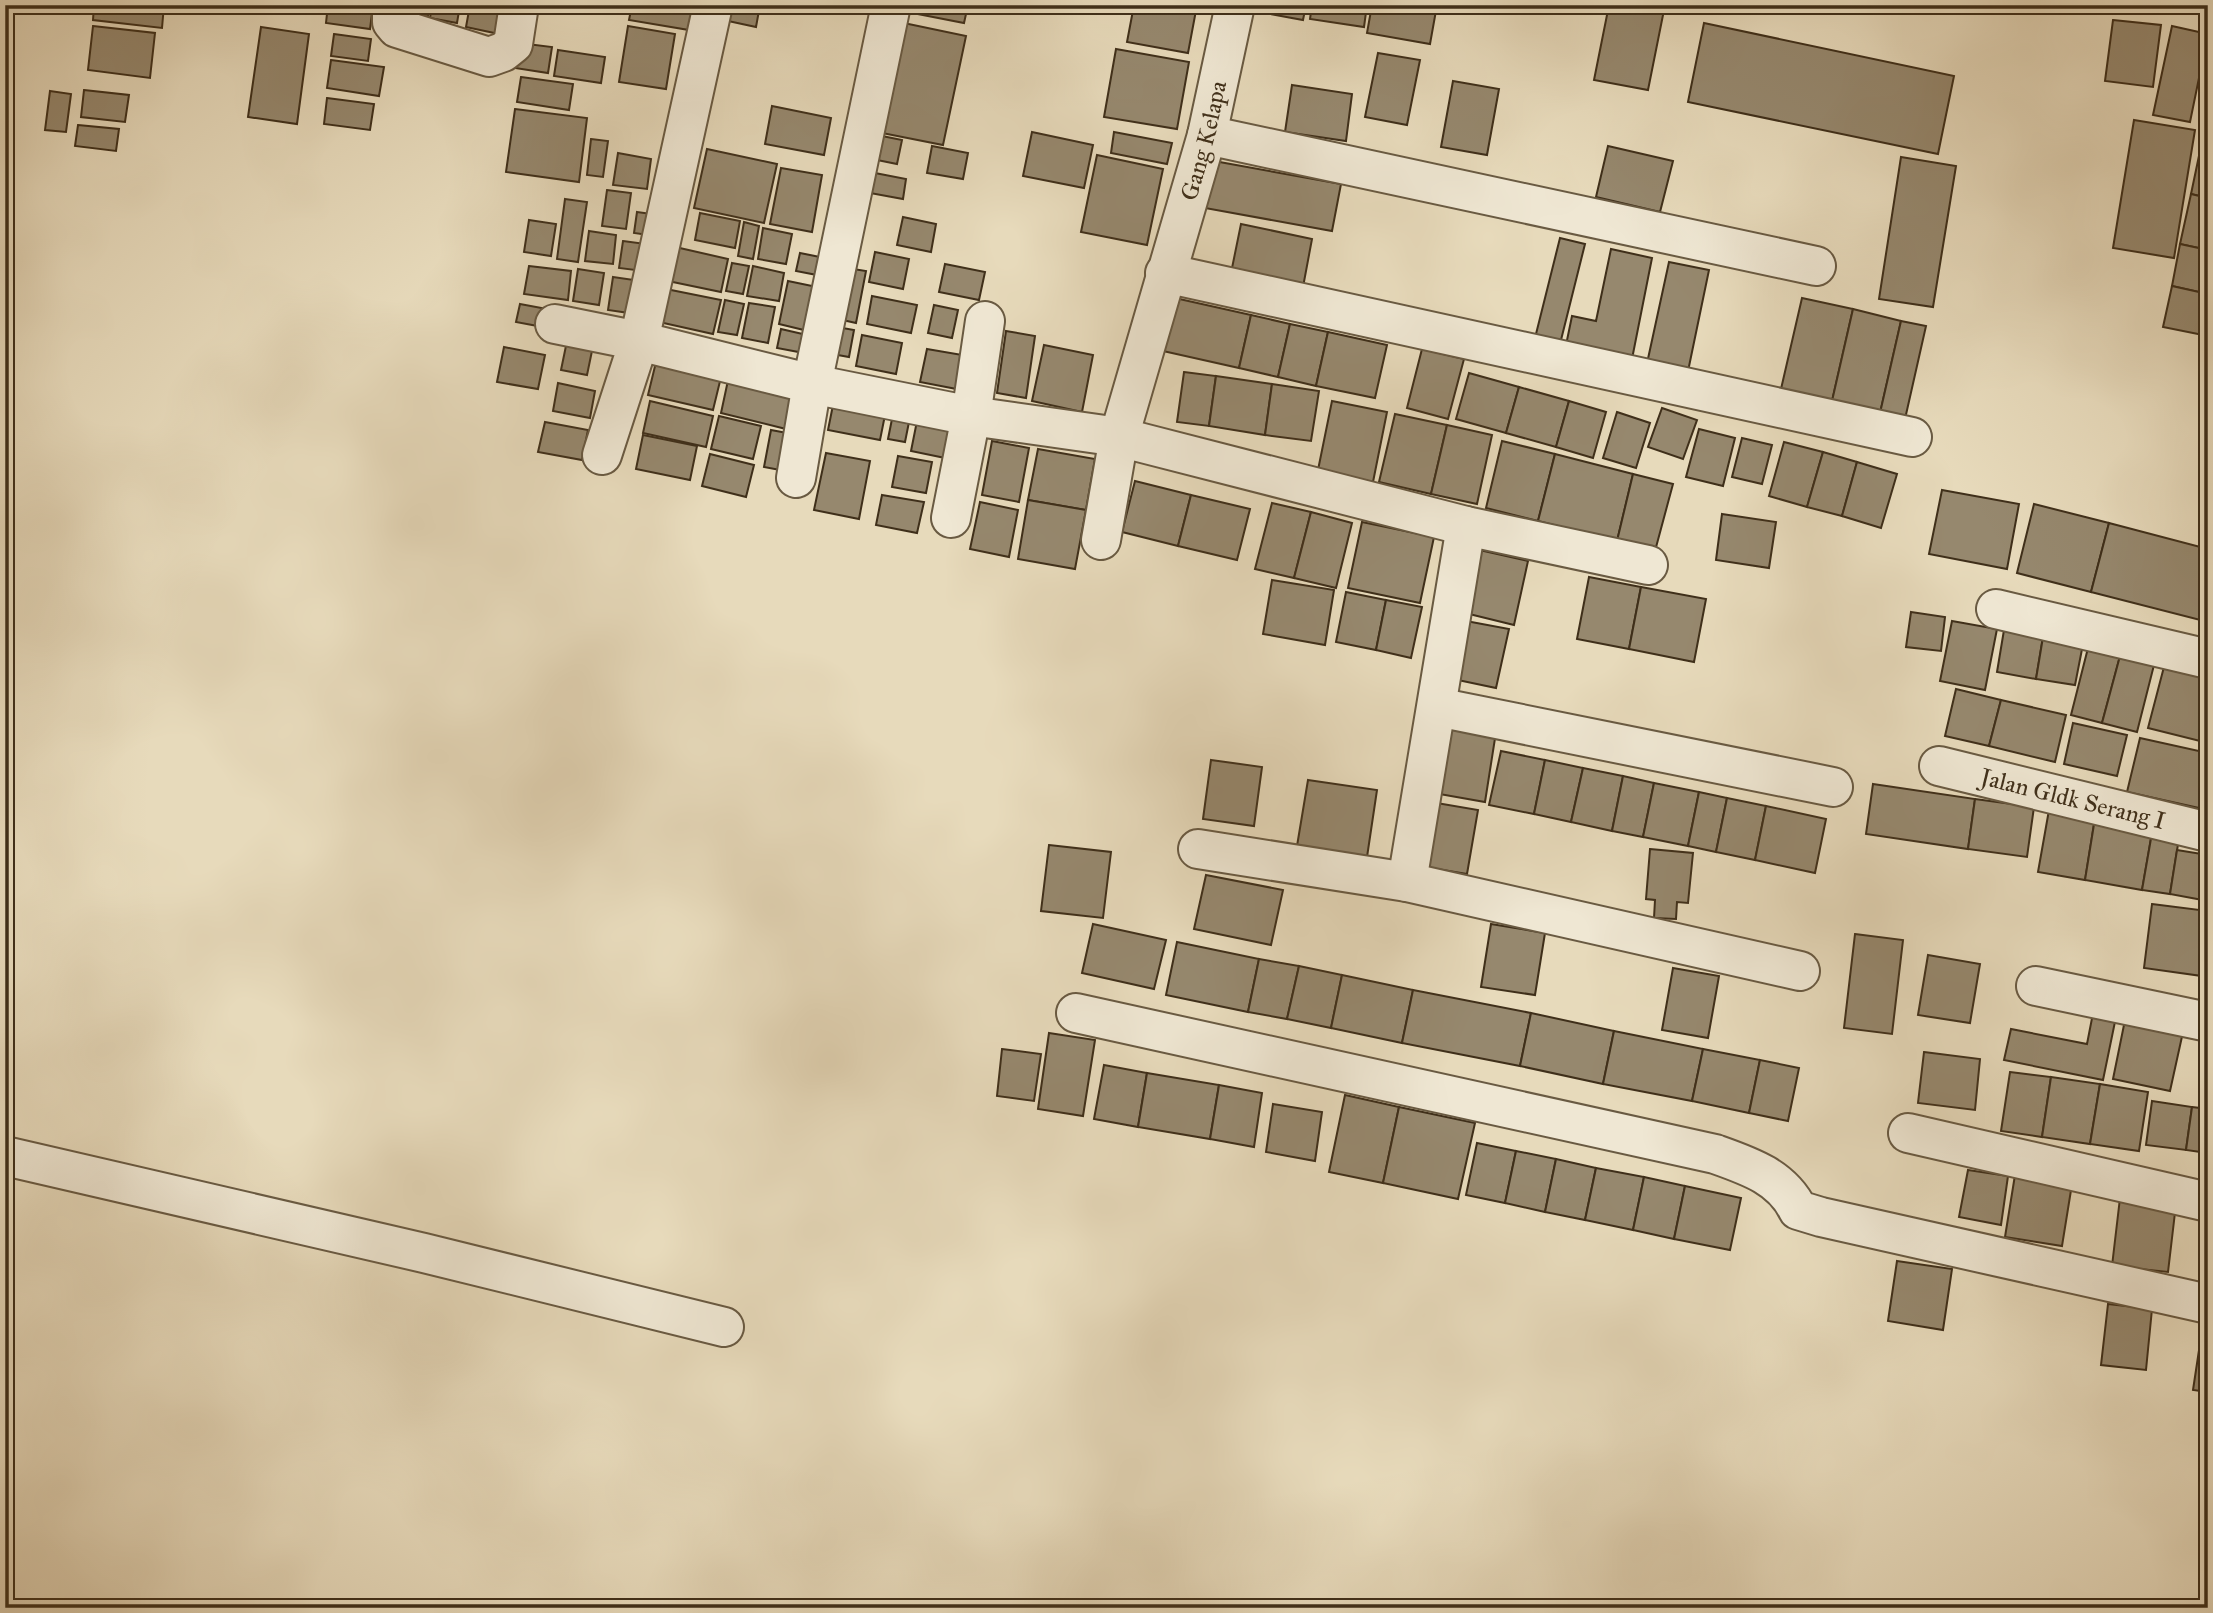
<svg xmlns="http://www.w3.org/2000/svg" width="2213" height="1613" font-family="'IM FELL Great Primer',serif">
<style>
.building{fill:#96886e;stroke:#3f2f1a;stroke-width:2}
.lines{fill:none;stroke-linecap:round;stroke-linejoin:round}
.street-casing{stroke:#695a42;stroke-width:42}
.street{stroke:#efe7d3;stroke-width:38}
.labels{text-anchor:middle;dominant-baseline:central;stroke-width:6;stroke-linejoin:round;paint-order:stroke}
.street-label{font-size:24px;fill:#3f2f1a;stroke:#efe7d3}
</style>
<rect width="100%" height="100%" fill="#e7dabb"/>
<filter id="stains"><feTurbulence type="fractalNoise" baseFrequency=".00286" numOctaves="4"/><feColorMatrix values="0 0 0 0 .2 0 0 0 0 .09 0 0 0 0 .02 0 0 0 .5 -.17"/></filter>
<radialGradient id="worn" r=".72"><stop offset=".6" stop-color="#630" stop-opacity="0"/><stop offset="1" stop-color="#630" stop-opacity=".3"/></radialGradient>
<g class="building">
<polygon points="94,5 164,5 162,28 93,20"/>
<polygon points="274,5 300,5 300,9"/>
<polygon points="328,5 373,5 370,29 326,23"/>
<polygon points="397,5 430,5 428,15 396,9"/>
<polygon points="432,5 460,5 457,23 430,18"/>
<polygon points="470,5 505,7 499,34 466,27"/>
<polygon points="632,5 699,5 695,31 629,20"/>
<polygon points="731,5 760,5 756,27 728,21"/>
<polygon points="903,5 968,5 964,23 902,11"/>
<polygon points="1134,5 1197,5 1188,53 1127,42"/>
<polygon points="1255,5 1306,5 1303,20 1254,11"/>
<polygon points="1312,5 1367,5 1364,27 1310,19"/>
<polygon points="1372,5 1437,5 1430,44 1367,33"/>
<polygon points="1609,5 1665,5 1648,90 1594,80"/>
<polygon points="2113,20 2161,25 2153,87 2105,81"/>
<polygon points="899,22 966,36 943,145 877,132"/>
<polygon points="1704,23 1954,76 1938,154 1688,102"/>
<polygon points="93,26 155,33 150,78 88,70"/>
<polygon points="628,26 675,34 666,89 619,82"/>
<polygon points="2172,26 2208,34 2190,122 2153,115"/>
<polygon points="261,27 309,34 297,124 248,117"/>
<polygon points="334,34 371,39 368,61 331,56"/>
<polygon points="519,43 552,47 548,73 515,68"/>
<polygon points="1116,49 1189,62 1177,129 1104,117"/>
<polygon points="558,50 605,57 601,83 554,76"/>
<polygon points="1378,53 1420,60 1407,125 1365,117"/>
<polygon points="331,60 384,67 379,96 327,88"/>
<polygon points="521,77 573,84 569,110 517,102"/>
<polygon points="1453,81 1499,89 1487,155 1441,147"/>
<polygon points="1292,85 1352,94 1346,141 1285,132"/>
<polygon points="84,90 129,95 125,122 81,117"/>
<polygon points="50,91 71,94 66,132 45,130"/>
<polygon points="327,98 374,104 370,130 324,124"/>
<polygon points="772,106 831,118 824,155 765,144"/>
<polygon points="515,109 587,118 579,182 506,172"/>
<polygon points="2208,113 2208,153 2200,151"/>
<polygon points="2134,120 2195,130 2174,258 2113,248"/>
<polygon points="78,125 119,129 116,151 75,146"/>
<polygon points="1032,132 1093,145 1084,188 1023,176"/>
<polygon points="1114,132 1172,143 1167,164 1111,153"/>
<polygon points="882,136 902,140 897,164 877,160"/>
<polygon points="591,139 608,141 603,177 587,175"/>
<polygon points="932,146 968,153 963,179 927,173"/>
<polygon points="1608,146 1673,161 1660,212 1596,197"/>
<polygon points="707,149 777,164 764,223 694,208"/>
<polygon points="2200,151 2208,153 2208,198 2191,194"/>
<polygon points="618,153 651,159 647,189 613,185"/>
<polygon points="1097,155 1163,169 1147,245 1081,232"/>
<polygon points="1901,157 1956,166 1933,307 1879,299"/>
<polygon points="1214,161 1341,184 1332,231 1205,208"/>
<polygon points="781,168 822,175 812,232 770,224"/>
<polygon points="875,173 906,179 903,199 870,193"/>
<polygon points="607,190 631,193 626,229 602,226"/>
<polygon points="2191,194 2208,198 2208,250 2180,244"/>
<polygon points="565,199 587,202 578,262 557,259"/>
<polygon points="637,212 659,215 656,236 634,233"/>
<polygon points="700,213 740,221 735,248 695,240"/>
<polygon points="903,217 936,224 931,252 897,245"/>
<polygon points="529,220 556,224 551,256 524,252"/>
<polygon points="744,222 759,226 753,259 738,256"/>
<polygon points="1241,224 1312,239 1303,287 1231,273"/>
<polygon points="763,228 792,234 786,264 758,259"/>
<polygon points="589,231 616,235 613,264 585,261"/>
<polygon points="1560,238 1585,244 1560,344 1535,338"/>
<polygon points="623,241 646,244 643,271 619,268"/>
<polygon points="2180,244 2208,250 2208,294 2172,286"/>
<polygon points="671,246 728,259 721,292 663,280"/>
<polygon points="1611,249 1652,258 1631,364 1565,350 1572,316 1596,321"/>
<polygon points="875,252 909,259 903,289 869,282"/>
<polygon points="800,253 820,257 817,275 796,271"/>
<polygon points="1669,262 1709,270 1687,376 1646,368"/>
<polygon points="732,263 749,266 743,294 726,291"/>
<polygon points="945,264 985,272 979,300 939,292"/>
<polygon points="529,266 571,271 568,300 524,294"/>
<polygon points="753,266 784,273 779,301 747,296"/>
<polygon points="847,268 866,271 856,323 838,319"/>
<polygon points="578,269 604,273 599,305 573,301"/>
<polygon points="613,277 641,281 636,314 608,310"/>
<polygon points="788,281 817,287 808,331 779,324"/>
<polygon points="2172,286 2208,294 2208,336 2163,327"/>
<polygon points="666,289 721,300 713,334 659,322"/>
<polygon points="872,296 917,305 911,333 867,324"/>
<polygon points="1166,296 1251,315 1239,368 1154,349"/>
<polygon points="1802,298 1853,309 1832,401 1781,389"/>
<polygon points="725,300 744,304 737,335 718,332"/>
<polygon points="749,303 775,307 768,343 742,338"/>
<polygon points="520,304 547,309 543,327 516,322"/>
<polygon points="934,305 958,310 952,338 928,333"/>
<polygon points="1853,309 1901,321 1880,413 1832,401"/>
<polygon points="1251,315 1290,324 1278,377 1239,368"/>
<polygon points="1901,321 1926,326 1905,419 1880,413"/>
<polygon points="1290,324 1328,332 1316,386 1278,377"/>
<polygon points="837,327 854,330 849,357 832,354"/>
<polygon points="781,329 807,335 804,353 777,348"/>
<polygon points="1006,331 1035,336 1026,398 997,393"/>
<polygon points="1328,332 1387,345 1375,398 1316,386"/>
<polygon points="862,335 902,343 896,374 856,366"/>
<polygon points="567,341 593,346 587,375 561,370"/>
<polygon points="1044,345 1093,355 1082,412 1032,401"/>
<polygon points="504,347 545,355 538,389 497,382"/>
<polygon points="927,349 974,357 967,391 920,382"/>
<polygon points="1422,349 1464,359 1448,419 1407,408"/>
<polygon points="657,358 722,373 713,410 648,395"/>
<polygon points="730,371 796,387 786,429 721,413"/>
<polygon points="1184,372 1216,376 1209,426 1177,422"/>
<polygon points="1469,373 1519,387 1506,433 1456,419"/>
<polygon points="1216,376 1272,384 1265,435 1209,426"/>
<polygon points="558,383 595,391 590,418 553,411"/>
<polygon points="1272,384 1319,391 1311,441 1265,435"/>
<polygon points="1519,387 1569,401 1556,447 1506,433"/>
<polygon points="834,400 886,410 880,440 828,430"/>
<polygon points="650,401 713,416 706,447 643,433"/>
<polygon points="1332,401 1387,412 1373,482 1318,470"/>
<polygon points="1569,401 1606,412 1593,458 1556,447"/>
<polygon points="1662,408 1697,420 1683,459 1648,447"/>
<polygon points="1617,412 1650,423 1636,468 1603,458"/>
<polygon points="893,414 910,417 905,442 888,439"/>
<polygon points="1395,414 1447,425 1431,494 1379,482"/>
<polygon points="719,416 761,426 753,459 711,449"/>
<polygon points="917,421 955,429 950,459 911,451"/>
<polygon points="545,422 588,430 582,460 538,452"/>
<polygon points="1447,425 1492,435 1477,504 1431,494"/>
<polygon points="1699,429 1735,438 1723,486 1686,477"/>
<polygon points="771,430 798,435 791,472 764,467"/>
<polygon points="643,435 697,446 690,480 636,469"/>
<polygon points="1742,438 1772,445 1762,484 1732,477"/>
<polygon points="992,441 1029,448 1019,502 982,495"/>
<polygon points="1502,441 1555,454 1538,521 1486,508"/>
<polygon points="1784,442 1823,452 1807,507 1769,496"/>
<polygon points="1038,449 1095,459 1086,510 1028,500"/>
<polygon points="1823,452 1857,462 1842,516 1807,507"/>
<polygon points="826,453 870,461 859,519 814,510"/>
<polygon points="710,454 754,465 746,497 702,486"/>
<polygon points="1555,454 1633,474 1617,541 1538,521"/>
<polygon points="898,456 932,462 926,493 892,487"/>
<polygon points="1857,462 1897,474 1881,528 1842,516"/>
<polygon points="1633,474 1673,484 1655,551 1617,541"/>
<polygon points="1135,481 1191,495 1178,546 1122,532"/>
<polygon points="1942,490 2019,504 2007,569 1929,554"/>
<polygon points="882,495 924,502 917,533 876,525"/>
<polygon points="1191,495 1250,509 1237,560 1178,546"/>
<polygon points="1028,500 1086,510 1075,569 1018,559"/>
<polygon points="980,502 1018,510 1009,557 970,549"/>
<polygon points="1272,503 1311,512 1294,578 1255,569"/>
<polygon points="2034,504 2109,523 2091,592 2017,573"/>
<polygon points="1311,512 1352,523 1336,588 1294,578"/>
<polygon points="1722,514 1776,522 1769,568 1716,560"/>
<polygon points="1362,522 1434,537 1420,603 1348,588"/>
<polygon points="2109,523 2208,549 2208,622 2091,592"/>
<polygon points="1475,549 1528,561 1514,625 1461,612"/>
<polygon points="1589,577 1641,587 1629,649 1577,639"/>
<polygon points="1272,580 1334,590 1325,645 1263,634"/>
<polygon points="1641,587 1706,599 1694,662 1629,649"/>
<polygon points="1346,592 1386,600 1376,650 1336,642"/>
<polygon points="1386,600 1422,607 1411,658 1376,650"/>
<polygon points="1911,612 1945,617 1941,651 1906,647"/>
<polygon points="1466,621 1509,629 1496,688 1453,679"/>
<polygon points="1952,621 1997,629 1985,690 1940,681"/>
<polygon points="2004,630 2043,637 2036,679 1997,672"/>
<polygon points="2043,637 2083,644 2075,685 2036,679"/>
<polygon points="2088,648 2120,656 2102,723 2071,715"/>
<polygon points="2120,656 2154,665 2137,732 2102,723"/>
<polygon points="2165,663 2208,675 2208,743 2148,728"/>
<polygon points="1956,689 2001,700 1989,746 1945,736"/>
<polygon points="2001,700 2066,715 2055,762 1989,746"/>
<polygon points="1441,722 1496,732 1485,802 1428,792"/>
<polygon points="2073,723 2127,735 2117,776 2064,764"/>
<polygon points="2140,738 2208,753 2208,810 2127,792"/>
<polygon points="1501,751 1545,760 1534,814 1489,805"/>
<polygon points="1211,760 1262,767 1254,826 1203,819"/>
<polygon points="1545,760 1583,768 1571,822 1534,814"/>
<polygon points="1583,768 1623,776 1612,831 1571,822"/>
<polygon points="1623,776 1654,783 1643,837 1612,831"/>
<polygon points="1308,780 1377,790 1367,857 1297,846"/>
<polygon points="1654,783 1699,792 1688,846 1643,837"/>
<polygon points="1873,784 1975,799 1968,849 1866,834"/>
<polygon points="1699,792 1727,798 1716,852 1688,846"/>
<polygon points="1727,798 1766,806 1755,860 1716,852"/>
<polygon points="1975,799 2034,807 2027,857 1968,849"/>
<polygon points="1425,801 1478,810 1467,874 1413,865"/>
<polygon points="1766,806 1826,819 1815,873 1755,860"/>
<polygon points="2049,810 2095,818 2085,880 2038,872"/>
<polygon points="2095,818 2153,827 2142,890 2085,880"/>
<polygon points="2153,827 2180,832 2170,894 2142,890"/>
<polygon points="1049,845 1111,852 1103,918 1041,911"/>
<polygon points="1650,849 1693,853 1688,903 1677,902 1676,919 1654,918 1655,900 1646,899"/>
<polygon points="2177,850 2208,855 2208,901 2170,894"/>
<polygon points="1206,875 1283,890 1271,945 1194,929"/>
<polygon points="2152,904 2208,911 2202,976 2144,968"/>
<polygon points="1093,924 1166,940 1154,989 1082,973"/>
<polygon points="1491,924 1545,933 1535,995 1481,987"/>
<polygon points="1855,934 1903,940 1892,1034 1844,1028"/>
<polygon points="1177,942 1259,959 1248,1012 1166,995"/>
<polygon points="1928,955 1980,964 1970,1023 1918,1015"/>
<polygon points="1259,959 1299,966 1287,1019 1248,1012"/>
<polygon points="1299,966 1342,975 1331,1028 1287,1019"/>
<polygon points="1673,968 1719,976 1708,1038 1662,1030"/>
<polygon points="1342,975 1413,990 1402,1043 1331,1028"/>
<polygon points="1413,990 1531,1013 1520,1066 1402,1043"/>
<polygon points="2094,1008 2117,1012 2103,1080 2004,1060 2011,1029 2087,1044"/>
<polygon points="1531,1013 1614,1031 1603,1084 1520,1066"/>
<polygon points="2125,1020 2183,1032 2170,1091 2113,1079"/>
<polygon points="1614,1031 1703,1049 1692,1101 1603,1084"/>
<polygon points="1049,1033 1095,1040 1083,1116 1038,1109"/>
<polygon points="1002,1049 1041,1054 1034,1101 997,1096"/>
<polygon points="1703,1049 1760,1060 1749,1113 1692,1101"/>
<polygon points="1924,1052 1980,1059 1975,1110 1918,1103"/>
<polygon points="1760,1060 1799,1068 1788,1121 1749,1113"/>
<polygon points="1104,1065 1147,1073 1138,1127 1094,1119"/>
<polygon points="2208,1065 2208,1104 2202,1103"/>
<polygon points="2010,1072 2051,1077 2042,1137 2001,1131"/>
<polygon points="1147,1073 1219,1085 1210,1139 1138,1127"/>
<polygon points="2051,1077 2100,1084 2090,1144 2042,1137"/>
<polygon points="2100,1084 2148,1092 2139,1151 2090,1144"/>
<polygon points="1219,1085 1262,1093 1254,1147 1210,1139"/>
<polygon points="1345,1095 1399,1107 1383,1183 1329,1172"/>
<polygon points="2152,1101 2192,1107 2186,1150 2146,1145"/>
<polygon points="1273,1104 1322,1112 1315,1161 1266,1152"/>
<polygon points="1399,1107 1475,1123 1458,1199 1383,1183"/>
<polygon points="2192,1107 2208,1109 2208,1153 2186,1150"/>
<polygon points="1477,1143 1516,1151 1505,1203 1466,1195"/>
<polygon points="1516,1151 1556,1159 1545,1212 1505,1203"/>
<polygon points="1556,1159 1596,1168 1585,1220 1545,1212"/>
<polygon points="1596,1168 1644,1177 1633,1230 1585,1220"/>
<polygon points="1968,1170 2008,1176 2001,1225 1959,1217"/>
<polygon points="2015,1175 2072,1184 2062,1246 2005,1237"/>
<polygon points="1644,1177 1685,1186 1674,1239 1633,1230"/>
<polygon points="1685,1186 1741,1198 1730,1250 1674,1239"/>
<polygon points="2120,1198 2176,1204 2168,1272 2112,1266"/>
<polygon points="1897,1261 1952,1269 1943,1330 1888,1321"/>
<polygon points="2108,1304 2152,1309 2146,1370 2101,1365"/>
<polygon points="2201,1337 2208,1338 2208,1392 2193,1390"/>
</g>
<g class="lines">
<g class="street-casing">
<g id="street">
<polyline points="392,5 392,22 397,28 489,57 503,52 513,44 519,5"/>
<polyline points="713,5 639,341 812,384 971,416 1119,437 1466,526 1648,565"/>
<polyline points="1207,135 1816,266"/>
<polyline points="1165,273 1912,437"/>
<polyline points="555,324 639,341 602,455"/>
<polyline points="796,478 812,384 891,5"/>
<polyline points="951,518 971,416 985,321"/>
<path id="s1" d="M1101,540L1119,437L1207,135L1235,5"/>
<polyline points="1996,609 2208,659"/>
<polyline points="1437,707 1833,787"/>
<path id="s2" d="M1939,766L2208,832"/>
<polyline points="1198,849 1407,882 1800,971"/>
<polyline points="1407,882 1466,526"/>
<polyline points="2036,986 2208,1022"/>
<path d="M1076,1013L1715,1154C1749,1166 1782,1177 1798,1210L1821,1217L2208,1304"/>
<polyline points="1908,1133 2208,1202"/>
<polyline points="5,1156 424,1253 724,1327"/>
</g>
</g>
<use href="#street" class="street"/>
</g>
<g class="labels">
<g class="street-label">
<text stroke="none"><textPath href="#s1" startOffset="413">Gang Kelapa</textPath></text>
<text stroke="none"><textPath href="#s2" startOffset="138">Jalan Gldk Serang I</textPath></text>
</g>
</g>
<rect width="2213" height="1613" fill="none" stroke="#e7dabb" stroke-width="28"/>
<rect x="7" y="7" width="2199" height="1599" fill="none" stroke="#3f2f1a" stroke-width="3.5"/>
<rect x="14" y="14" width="2185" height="1585" fill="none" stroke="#3f2f1a" stroke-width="2"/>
<rect width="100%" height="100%" filter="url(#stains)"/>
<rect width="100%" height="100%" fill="url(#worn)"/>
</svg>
